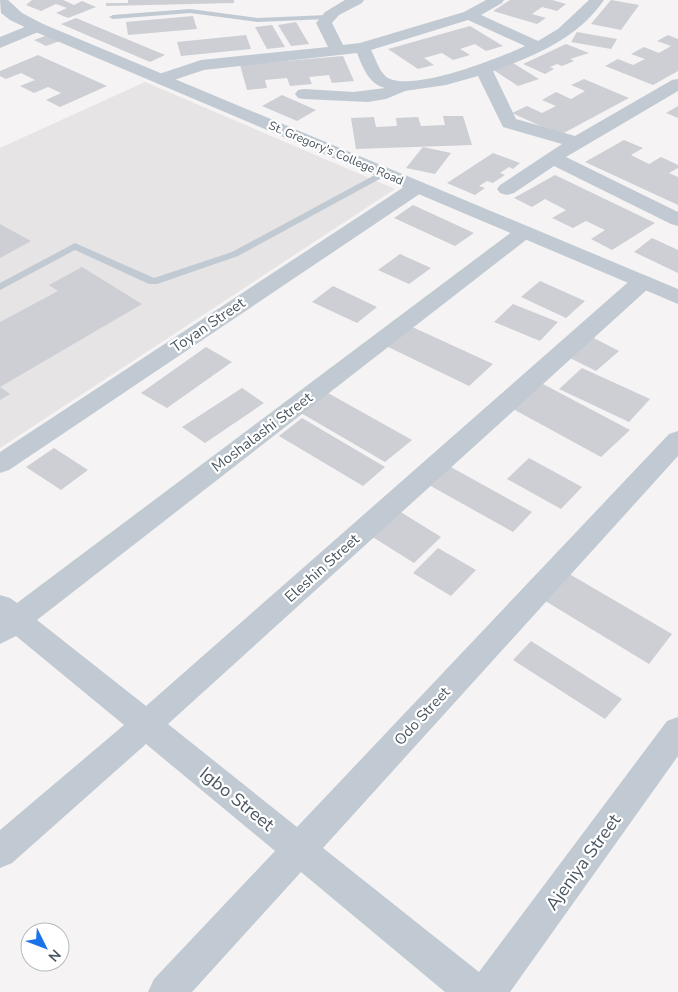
<svg xmlns="http://www.w3.org/2000/svg" width="678" height="992" font-family="'Nunito Sans',sans-serif">
<style>
.education{fill:#e6e4e5}
.building{fill:#cdcfd5}
.lines{fill:none;stroke-linecap:round;stroke-linejoin:round}
.service{fill:#c1cad2;fill-rule:evenodd}
.minor{fill:#c1cad2;fill-rule:evenodd}
.tertiary{fill:#c1cad2;fill-rule:evenodd}
.labels{text-anchor:middle;dominant-baseline:central;stroke-width:4.5;stroke-linejoin:round;paint-order:stroke}
.far-street-label{font-size:12px;fill:#4a5661;stroke:#fff}
.street-label{font-size:15px;fill:#4a5661;stroke:#fff}
.near-street-label{font-size:18px;fill:#4a5661;stroke:#fff}
</style>
<rect width="100%" height="100%" fill="#f5f3f3"/>
<polygon class="education" points="145,82 395,189 0,448 0,148"/>
<g class="building">
<polygon points="32,0 63,0 74,5 82,1 96,7 68,18 56,13 67,8 56,4 41,11 26,5"/>
<polygon points="128,0 234,0 234,3 106,6 106,3 128,3"/>
<polygon points="510,0 552,0 566,4 557,11 542,7 532,14 546,18 537,24 493,11"/>
<polygon points="611,0 639,5 621,30 591,24"/>
<polygon points="193,16 197,29 128,35 126,22"/>
<polygon points="76,18 165,55 150,62 61,24"/>
<polygon points="296,22 309,44 291,46 278,25"/>
<polygon points="272,25 285,47 267,49 255,27"/>
<polygon points="470,26 503,46 486,51 475,44 460,49 470,55 453,60 442,53 424,58 434,65 418,69 388,49"/>
<polygon points="577,32 617,39 611,49 571,42"/>
<polygon points="48,35 60,41 46,46 34,40"/>
<polygon points="246,35 251,49 181,56 177,42"/>
<polygon points="668,35 678,39 678,71 653,85 605,66 618,59 633,65 645,59 631,54 644,47 659,53 671,46 657,41"/>
<polygon points="566,44 589,53 570,59 574,61 562,66 557,64 550,67 554,69 545,74 523,64"/>
<polygon points="38,55 107,86 60,107 46,100 61,93 48,87 34,93 20,86 35,80 21,73 6,79 0,76 0,71"/>
<polygon points="343,56 354,81 332,83 329,75 309,77 312,84 290,86 287,78 265,80 267,88 247,90 240,65"/>
<polygon points="513,63 539,79 518,86 492,69"/>
<polygon points="584,79 629,98 560,135 512,113 527,106 542,113 556,106 542,100 556,92 571,99 585,91 571,85"/>
<polygon points="282,95 316,110 297,121 262,106"/>
<polygon points="678,106 678,118 666,113"/>
<polygon points="443,116 463,116 472,145 356,149 351,118 374,117 376,127 397,126 396,118 418,117 421,126 445,125"/>
<polygon points="624,140 643,148 631,155 649,164 661,157 678,165 678,168 669,173 678,177 678,205 585,162"/>
<polygon points="423,147 451,153 435,174 406,168"/>
<polygon points="493,153 520,163 513,169 509,167 500,173 505,175 493,183 487,181 479,186 485,188 475,195 447,183"/>
<polygon points="555,175 655,223 612,250 591,239 605,230 586,221 573,228 552,218 566,210 545,199 532,207 514,198"/>
<polygon points="413,205 474,233 455,246 394,218"/>
<polygon points="0,224 31,241 0,258"/>
<polygon points="652,238 678,250 678,273 634,252"/>
<polygon points="400,254 431,268 409,284 378,270"/>
<polygon points="82,267 142,304 0,387 0,322 58,291 49,285"/>
<polygon points="540,281 585,301 566,318 521,297"/>
<polygon points="333,286 377,307 357,323 312,302"/>
<polygon points="513,304 558,322 540,341 494,322"/>
<polygon points="408,325 493,364 469,386 384,345"/>
<polygon points="586,334 619,351 596,371 562,354"/>
<polygon points="206,347 232,362 167,408 141,393"/>
<polygon points="582,368 650,399 629,422 559,389"/>
<polygon points="543,384 630,430 601,457 513,409"/>
<polygon points="0,387 10,394 0,400"/>
<polygon points="242,388 264,403 205,443 182,427"/>
<polygon points="328,393 412,440 385,462 301,413"/>
<polygon points="302,418 385,467 363,486 279,436"/>
<polygon points="54,448 88,470 61,490 26,467"/>
<polygon points="529,458 582,487 561,509 507,479"/>
<polygon points="449,466 532,512 513,532 429,485"/>
<polygon points="399,511 441,537 414,563 371,536"/>
<polygon points="438,548 476,570 451,596 413,573"/>
<polygon points="566,572 672,634 649,664 542,599"/>
<polygon points="531,641 622,699 605,719 513,660"/>
</g>
<g class="lines">
<g class="service">
<polygon points="190,9 257,18 327,15 331,17 327,19 257,22 190,13 113,19 109,17 113,15"/>
<polygon points="384,170 387,171 387,175 238,256 157,284 149,284 75,250 0,290 0,283 75,243 154,278 232,252"/>
</g>
<g class="minor">
<path d="M345,0H364L362,3L339,15L332,23L343,45L360,43L464,12L486,0H504L502,3L481,15L538,41L558,29L589,0H604C578,38 535,56 493,71L516,119L575,136L672,80L678,79V91L566,157L678,212V226L671,224L554,166L514,193L507,195L500,193L497,189L500,185L562,144L503,127L478,76L446,85L405,91L386,99L368,102L304,99L298,98L295,94L298,90L304,89L354,92L385,88C369,84 363,68 357,53L204,70L162,84L156,83L154,79L156,75L201,60L328,47L316,23L325,12ZM468,20L525,46C497,59 419,90 390,79C380,75 376,59 371,50Z"/>
<polygon points="37,22 43,24 45,27 43,30 0,48 0,37"/>
<polygon points="417,181 424,183 427,187 424,191 9,470 0,473 0,452 410,183"/>
<polygon points="524,226 531,228 534,232 531,236 37,620 146,706 634,277 642,276 650,277 653,282 650,287 168,724 297,827 669,434 678,431 678,456 323,848 479,972 667,721 678,717 678,756 510,992 445,992 301,872 192,992 148,992 154,979 275,851 146,744 12,863 0,868 0,830 124,725 16,636 0,644 0,595 10,598 17,603 517,228"/>
</g>
<polygon class="tertiary" points="0,0 8,0 22,13 43,24 678,289 678,304 31,30 10,20 1,13"/>
</g>
<g class="labels">
<g class="far-street-label">
<text transform="translate(336 153) rotate(23)">St. Gregory's College Road</text>
</g>
<g class="street-label">
<text transform="translate(208 325) rotate(-34)">Toyan Street</text>
<text transform="translate(262 432) rotate(-37)">Moshalashi Street</text>
<text transform="translate(322 568) rotate(-42)">Eleshin Street</text>
<text transform="translate(422 716) rotate(-47)">Odo Street</text>
</g>
<g class="near-street-label">
<text transform="translate(237 799) rotate(39)">Igbo Street</text>
<text transform="translate(583 862) rotate(-54)">Ajeniya Street</text>
</g>
</g>
<g transform="translate(45 947) rotate(132)"><circle r="24" fill="#ffffff" stroke="#b7bbc0"/>
<path d="M0-4L9 19L0 12L-9 19Z" fill="#1a73e8"/>
<text y="-8" font-size="14" font-weight="bold" text-anchor="middle" fill="#4a5661">N</text>
</g>
</svg>
